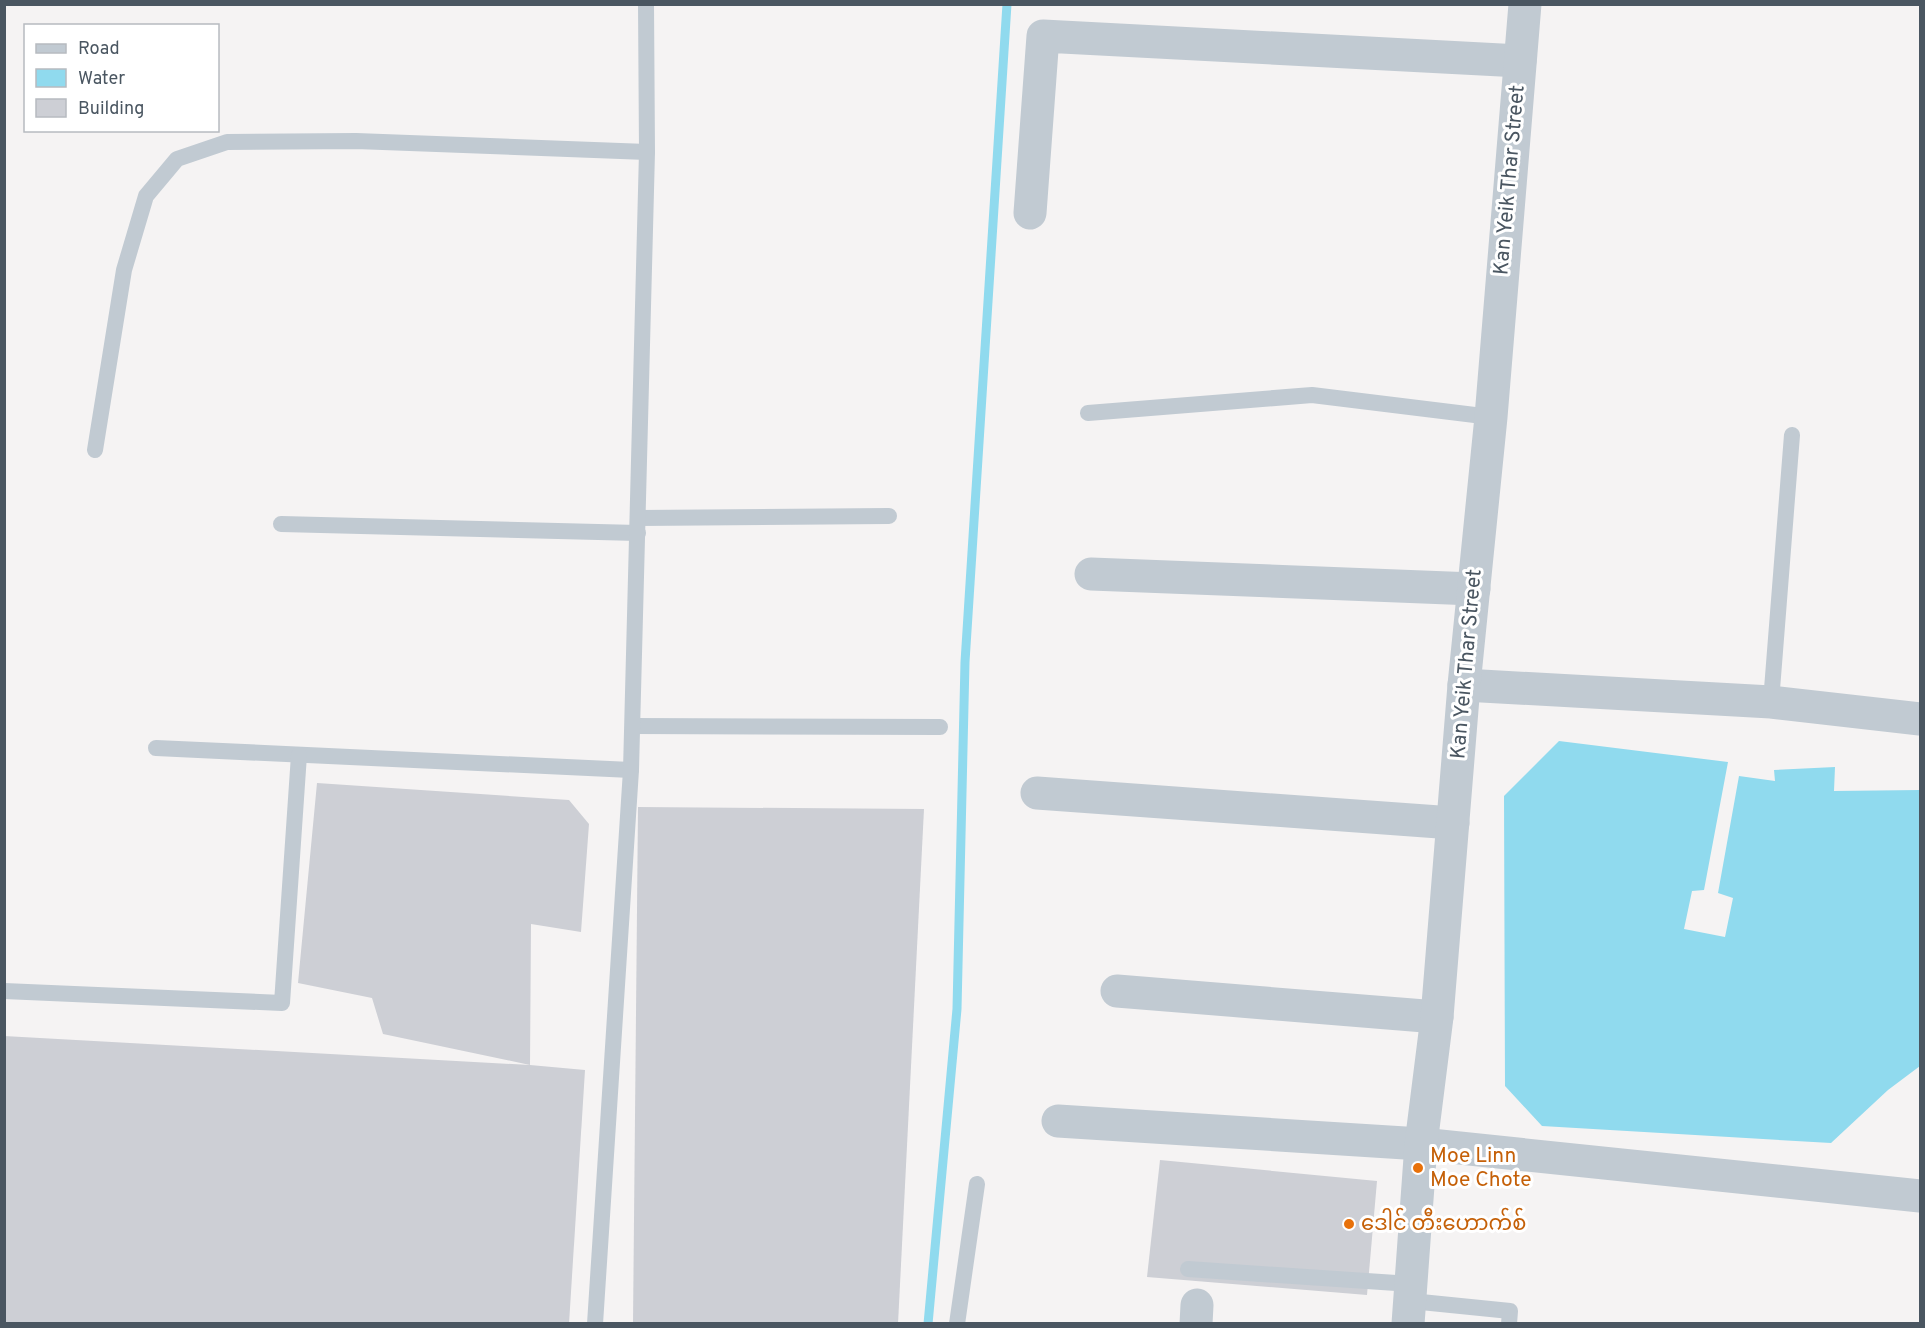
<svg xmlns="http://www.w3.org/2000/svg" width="1925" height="1328" font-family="Overpass,'Noto Sans Myanmar',sans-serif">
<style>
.water{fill:#90daee}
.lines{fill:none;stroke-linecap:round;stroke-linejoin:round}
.stream{stroke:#90daee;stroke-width:9}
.building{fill:#cdcfd5}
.lane{stroke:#c1cad2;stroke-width:16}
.street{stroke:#c1cad2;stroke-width:33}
.food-dot{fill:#e8710a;stroke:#fff;stroke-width:2}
.labels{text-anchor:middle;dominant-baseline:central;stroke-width:6;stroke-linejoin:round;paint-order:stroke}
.street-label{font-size:21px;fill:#4a5661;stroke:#fff}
.food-label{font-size:21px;fill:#c56008;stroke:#fff;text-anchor:start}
</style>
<rect width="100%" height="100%" fill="#f5f3f3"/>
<polygon class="water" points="1559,741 1728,762 1704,890 1692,891 1684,929 1725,937 1733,898 1718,893 1739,776 1775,781 1774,770 1835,767 1834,791 1920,790 1920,1066 1888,1090 1831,1143 1542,1126 1505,1086 1504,796"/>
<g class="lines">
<polyline class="stream" points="928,1324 957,1009 965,662 1007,4"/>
</g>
<g class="building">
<polygon points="317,783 569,800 589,824 581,932 531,924 530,1065 383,1034 372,998 298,983"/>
<polygon points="638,807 924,809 898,1324 633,1324"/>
<polygon points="4,1036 530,1065 585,1070 569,1324 4,1324"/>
<polygon points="1160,1160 1377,1181 1367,1295 1147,1277"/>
</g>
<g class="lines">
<g class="lane">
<polyline points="1088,413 1312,395 1491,417"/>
<polyline points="95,450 124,270 146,196 177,159 227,142 356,141 647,152"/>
<polyline points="639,518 889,516"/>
<polyline points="281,524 638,533"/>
<polyline points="1771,702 1792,435"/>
<polyline points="633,726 940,727"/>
<polyline points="156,748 631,770"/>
<polyline points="4,991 282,1003 299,755"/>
<polyline points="1188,1269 1411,1284"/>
<polyline points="1411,1301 1510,1311 1509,1324"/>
<polyline points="595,1324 631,770 647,152 646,4"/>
<polyline points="957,1324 977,1184"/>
</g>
<g class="street">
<polyline points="1030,213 1043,36 1520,61"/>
<polyline points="1091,574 1474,589"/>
<polyline points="1464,685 1771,702 1920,719"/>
<polyline points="1037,793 1453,823"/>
<polyline points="1117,991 1437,1017"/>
<polyline points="1058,1121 1421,1144 1920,1196"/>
<polyline points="1196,1324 1197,1305"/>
<polyline points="1408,1324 1421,1144 1437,1017 1464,685 1491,417 1525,4"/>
</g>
</g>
<g class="food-dot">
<circle cx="1418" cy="1168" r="6"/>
<circle cx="1349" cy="1224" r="6"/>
</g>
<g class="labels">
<g class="street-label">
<text transform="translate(1510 180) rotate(-85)">Kan Yeik Thar Street</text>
<text transform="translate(1467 664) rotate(-85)">Kan Yeik Thar Street</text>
</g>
<g class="food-label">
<text x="1430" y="1156">Moe Linn<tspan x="1430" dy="24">Moe Chote</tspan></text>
<text x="1361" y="1224">ဒေါင် တီးဟောက်စ်</text>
</g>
</g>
<rect width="1925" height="1328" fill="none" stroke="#4a5661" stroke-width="12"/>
<rect x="24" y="24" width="195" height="108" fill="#ffffff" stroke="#b7bbc0" stroke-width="1.5"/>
<rect x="36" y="44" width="30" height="9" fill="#c1cad2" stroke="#b7bbc0" stroke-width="1.5"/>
<text x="78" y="54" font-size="18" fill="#4a5661">Road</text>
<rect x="36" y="69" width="30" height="18" fill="#90daee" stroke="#b7bbc0" stroke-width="1.5"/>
<text x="78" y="84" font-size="18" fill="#4a5661">Water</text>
<rect x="36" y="99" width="30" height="18" fill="#cdcfd5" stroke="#b7bbc0" stroke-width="1.5"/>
<text x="78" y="114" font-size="18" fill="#4a5661">Building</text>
</svg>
